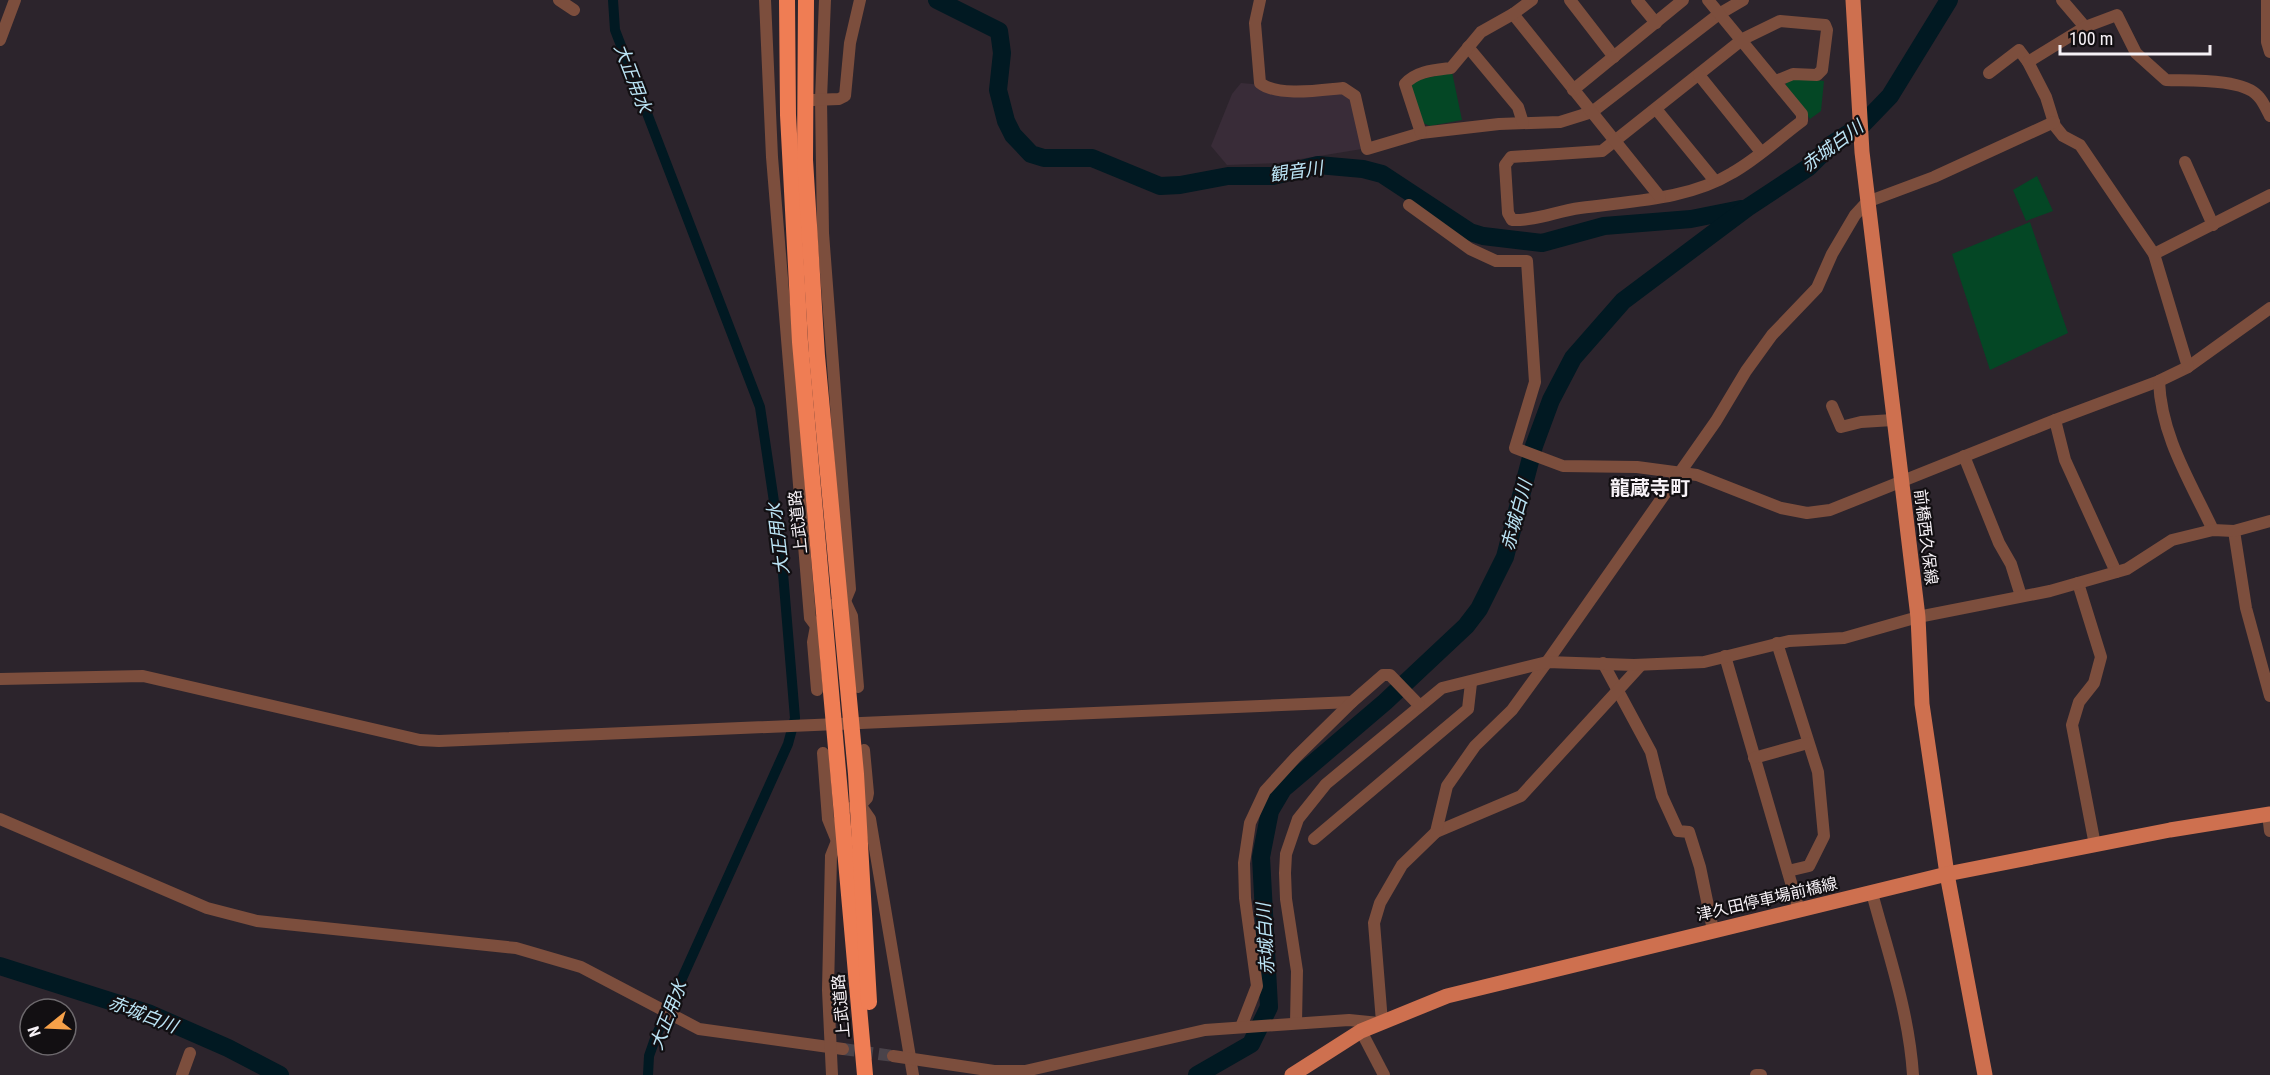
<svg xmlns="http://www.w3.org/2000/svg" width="2270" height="1075" font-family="'Roboto Condensed','Noto Sans JP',sans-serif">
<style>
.built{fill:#392c38}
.green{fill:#044725}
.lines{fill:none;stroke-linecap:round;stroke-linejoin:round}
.canal{stroke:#011922;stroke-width:10}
.river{stroke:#011922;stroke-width:18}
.minor-tunnel{stroke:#4a434a;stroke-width:12;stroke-dasharray:12 6;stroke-linecap:butt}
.minor{stroke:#7c4e3d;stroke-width:12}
.major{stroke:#ce704f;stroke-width:15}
.highway{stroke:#ef7d54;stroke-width:16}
.labels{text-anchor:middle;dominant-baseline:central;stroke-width:4.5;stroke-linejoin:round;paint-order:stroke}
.street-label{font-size:16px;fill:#f6f1f6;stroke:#120f12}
.water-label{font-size:18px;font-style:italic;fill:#bbe4f5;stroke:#120f12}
.quarter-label{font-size:20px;font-weight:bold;fill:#f6f1f6;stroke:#120f12}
</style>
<rect width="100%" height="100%" fill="#2c242c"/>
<polygon class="built" points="1241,83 1344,92 1350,96 1362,149 1276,163 1227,165 1211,146 1232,94"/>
<g class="green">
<polygon points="1452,72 1462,120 1430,126 1423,123 1410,87 1413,81"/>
<polygon points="1794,78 1824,81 1821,111 1810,119 1786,86 1786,80"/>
<polygon points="2037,176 2053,211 2026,221 2013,190"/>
<polygon points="2030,222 2068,333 1990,370 1952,254"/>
</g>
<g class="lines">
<polyline class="canal" points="613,0 615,30 760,407 781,549 795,718 788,744 656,1036 649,1056 648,1075"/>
<g class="river">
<polyline points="937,0 999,31 1002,53 998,90 1006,121 1013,135 1031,154 1044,158 1092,158 1160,186 1180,185 1228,176 1273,176 1318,165 1363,169 1382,174 1470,232 1483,236 1542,243 1604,226 1691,219 1741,209"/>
<polyline points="0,966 148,1013 228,1048 280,1075"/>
<polyline points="1197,1075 1251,1044 1269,1007 1261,857 1270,811 1283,789 1385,702 1466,626 1479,609 1505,557 1534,446 1551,400 1573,358 1623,301 1747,208 1809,167 1832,144 1863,124 1890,96 1949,0"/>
</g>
<polyline class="minor-tunnel" points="843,1049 893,1056"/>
<g class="minor">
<polyline points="559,0 574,10"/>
<polyline points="765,0 772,157 810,618 816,626 826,628"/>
<polyline points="825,0 821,99 823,233 850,589 845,601 835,604"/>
<path d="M1260,0L1255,23L1260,83C1278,97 1321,90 1343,88L1355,96L1367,149L1421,133L1499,124L1560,122L1592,112L1719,14L1743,0"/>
<polyline points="1570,0 1614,57"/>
<polyline points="1637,0 1656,23"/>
<path d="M1708,0L1802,114V121C1779,138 1757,159 1732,173C1688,200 1629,201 1580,208C1557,211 1536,221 1512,220L1508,213L1505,165L1511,157L1602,151L1743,39L1780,21L1825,25L1827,30L1822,70L1817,75L1793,74L1776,81"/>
<polyline points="2062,0 2085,27"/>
<polyline points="2267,0 2267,42 2270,52"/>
<polyline points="1513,14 1660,197"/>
<polyline points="0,40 15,0"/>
<polyline points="1468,47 1518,107 1523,123"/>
<polyline points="1989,73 2019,50 2028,62"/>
<polyline points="1699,75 1761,152"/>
<polyline points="1573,90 1683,0"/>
<polyline points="813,100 839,99 845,96 850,43 860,0"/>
<polyline points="1656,109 1715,181"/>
<path d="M1421,133L1405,84C1416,71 1435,70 1451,68L1481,32L1513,14L1532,0"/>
<polyline points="2185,162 2213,225"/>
<polyline points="1409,205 1470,249 1496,261 1527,261 1535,382 1515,448 1563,466 1637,467 1697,475 1781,508 1807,513 1830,510 2055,420 2159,381 2188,367 2270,308"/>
<polyline points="2154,254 2270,195"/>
<path d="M2188,367L2154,254L2080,145L2063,136L2055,126L2046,97L2028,62L2085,27L2117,15L2136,53L2166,80C2189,81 2242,78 2258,96C2263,101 2267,110 2270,116"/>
<path d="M2159,381C2161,436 2190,481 2213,530"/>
<polyline points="1832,406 1841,427 1861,422 1893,420"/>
<polyline points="2055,420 2065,460 2116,572"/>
<polyline points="1964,456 1999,543 2011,564 2021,596"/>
<polyline points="2234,531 2246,608 2270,696"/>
<polyline points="2078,583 2101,657 2094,683 2079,702 2072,725 2095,845"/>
<polyline points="845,601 852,616 858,687"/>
<polyline points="816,626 813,642 817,690"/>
<polyline points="1777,643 1818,772 1824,836 1809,866 1788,871"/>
<polyline points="1725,656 1799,910"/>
<polyline points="1603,663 1651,752 1662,796 1678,831 1689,832 1700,867 1713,930"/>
<polyline points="0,679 143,676 420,740 439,741 1352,702"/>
<polyline points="823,753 828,819 837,841"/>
<polyline points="1754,758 1808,743"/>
<polyline points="853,807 863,809 870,819 913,1075"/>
<polyline points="858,808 867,798 868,793 864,750"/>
<polyline points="2268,814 2270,831"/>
<polyline points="0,819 207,908 257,921 516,948 581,967 699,1029 843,1049"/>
<polyline points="1436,832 1521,796 1641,665"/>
<polyline points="1314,839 1468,709 1471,683"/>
<path d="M1872,893C1888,953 1909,1012 1913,1075"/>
<polyline points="1382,1022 1374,923 1380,903 1402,865 1436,832 1447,786 1475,746 1512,710 1547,662 1716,421 1746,371 1772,335 1817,288 1832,254 1855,215 1867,202 1934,177 2054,122"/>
<polyline points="1296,1023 1297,971 1286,899 1285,873 1286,854 1298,819 1326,784 1442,688 1547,662 1634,665 1704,662 1789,641 1844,638 1918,617 2050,591 2127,569 2172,540 2213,530 2234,531 2270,521"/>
<polyline points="1241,1027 1257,986 1245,898 1244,863 1250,823 1265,791 1296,757 1352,702 1383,675 1390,675 1419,705"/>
<polyline points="1361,1031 1384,1075"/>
<polyline points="893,1056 994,1071 1025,1071 1205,1030 1349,1020 1379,1023"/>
<polyline points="182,1075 190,1053"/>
<polyline points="832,1075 828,990 831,856 837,841 845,833"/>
<polyline points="1756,1075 1761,1075"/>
</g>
<g class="major">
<polyline points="1853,0 1862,152 1918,617 1922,704 1947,874 1985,1075"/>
<polyline points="1292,1075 1361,1031 1447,996 1947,874 2170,830 2270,814"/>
</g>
<g class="highway">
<polyline points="787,0 788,115 800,342 865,1075"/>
<polyline points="806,0 805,160 817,356 856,774 869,1002"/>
</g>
</g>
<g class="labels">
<g class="street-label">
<text transform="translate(798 522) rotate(-96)">上武道路</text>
<text transform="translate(1926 537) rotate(83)">前橋西久保線</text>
<text transform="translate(1767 899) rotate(-13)">津久田停車場前橋線</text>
<text transform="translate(841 1006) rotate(-95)">上武道路</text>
</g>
<g class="water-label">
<text transform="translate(633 78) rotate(69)">大正用水</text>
<text transform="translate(1832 146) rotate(-37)">赤城白川</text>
<text transform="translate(1296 171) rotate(-8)">観音川</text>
<text transform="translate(1516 515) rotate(-75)">赤城白川</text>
<text transform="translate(778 539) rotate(-97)">大正用水</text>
<text transform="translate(1265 939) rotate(-93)">赤城白川</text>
<text transform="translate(143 1014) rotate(21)">赤城白川</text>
<text transform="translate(668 1015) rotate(-69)">大正用水</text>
</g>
<g class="quarter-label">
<text x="1650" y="488">龍蔵寺町</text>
</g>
</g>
<g transform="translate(48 1027) rotate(252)"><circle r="28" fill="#120f12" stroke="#6d696d" stroke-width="1.5"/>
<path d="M0-4.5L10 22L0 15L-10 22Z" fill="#f7a149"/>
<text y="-9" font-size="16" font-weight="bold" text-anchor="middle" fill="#f6f1f6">N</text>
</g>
<path d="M2060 45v9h150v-9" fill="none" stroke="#f6f1f6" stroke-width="3"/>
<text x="2069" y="45" font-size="18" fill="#f6f1f6" stroke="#120f12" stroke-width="4.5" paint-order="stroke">100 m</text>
</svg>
